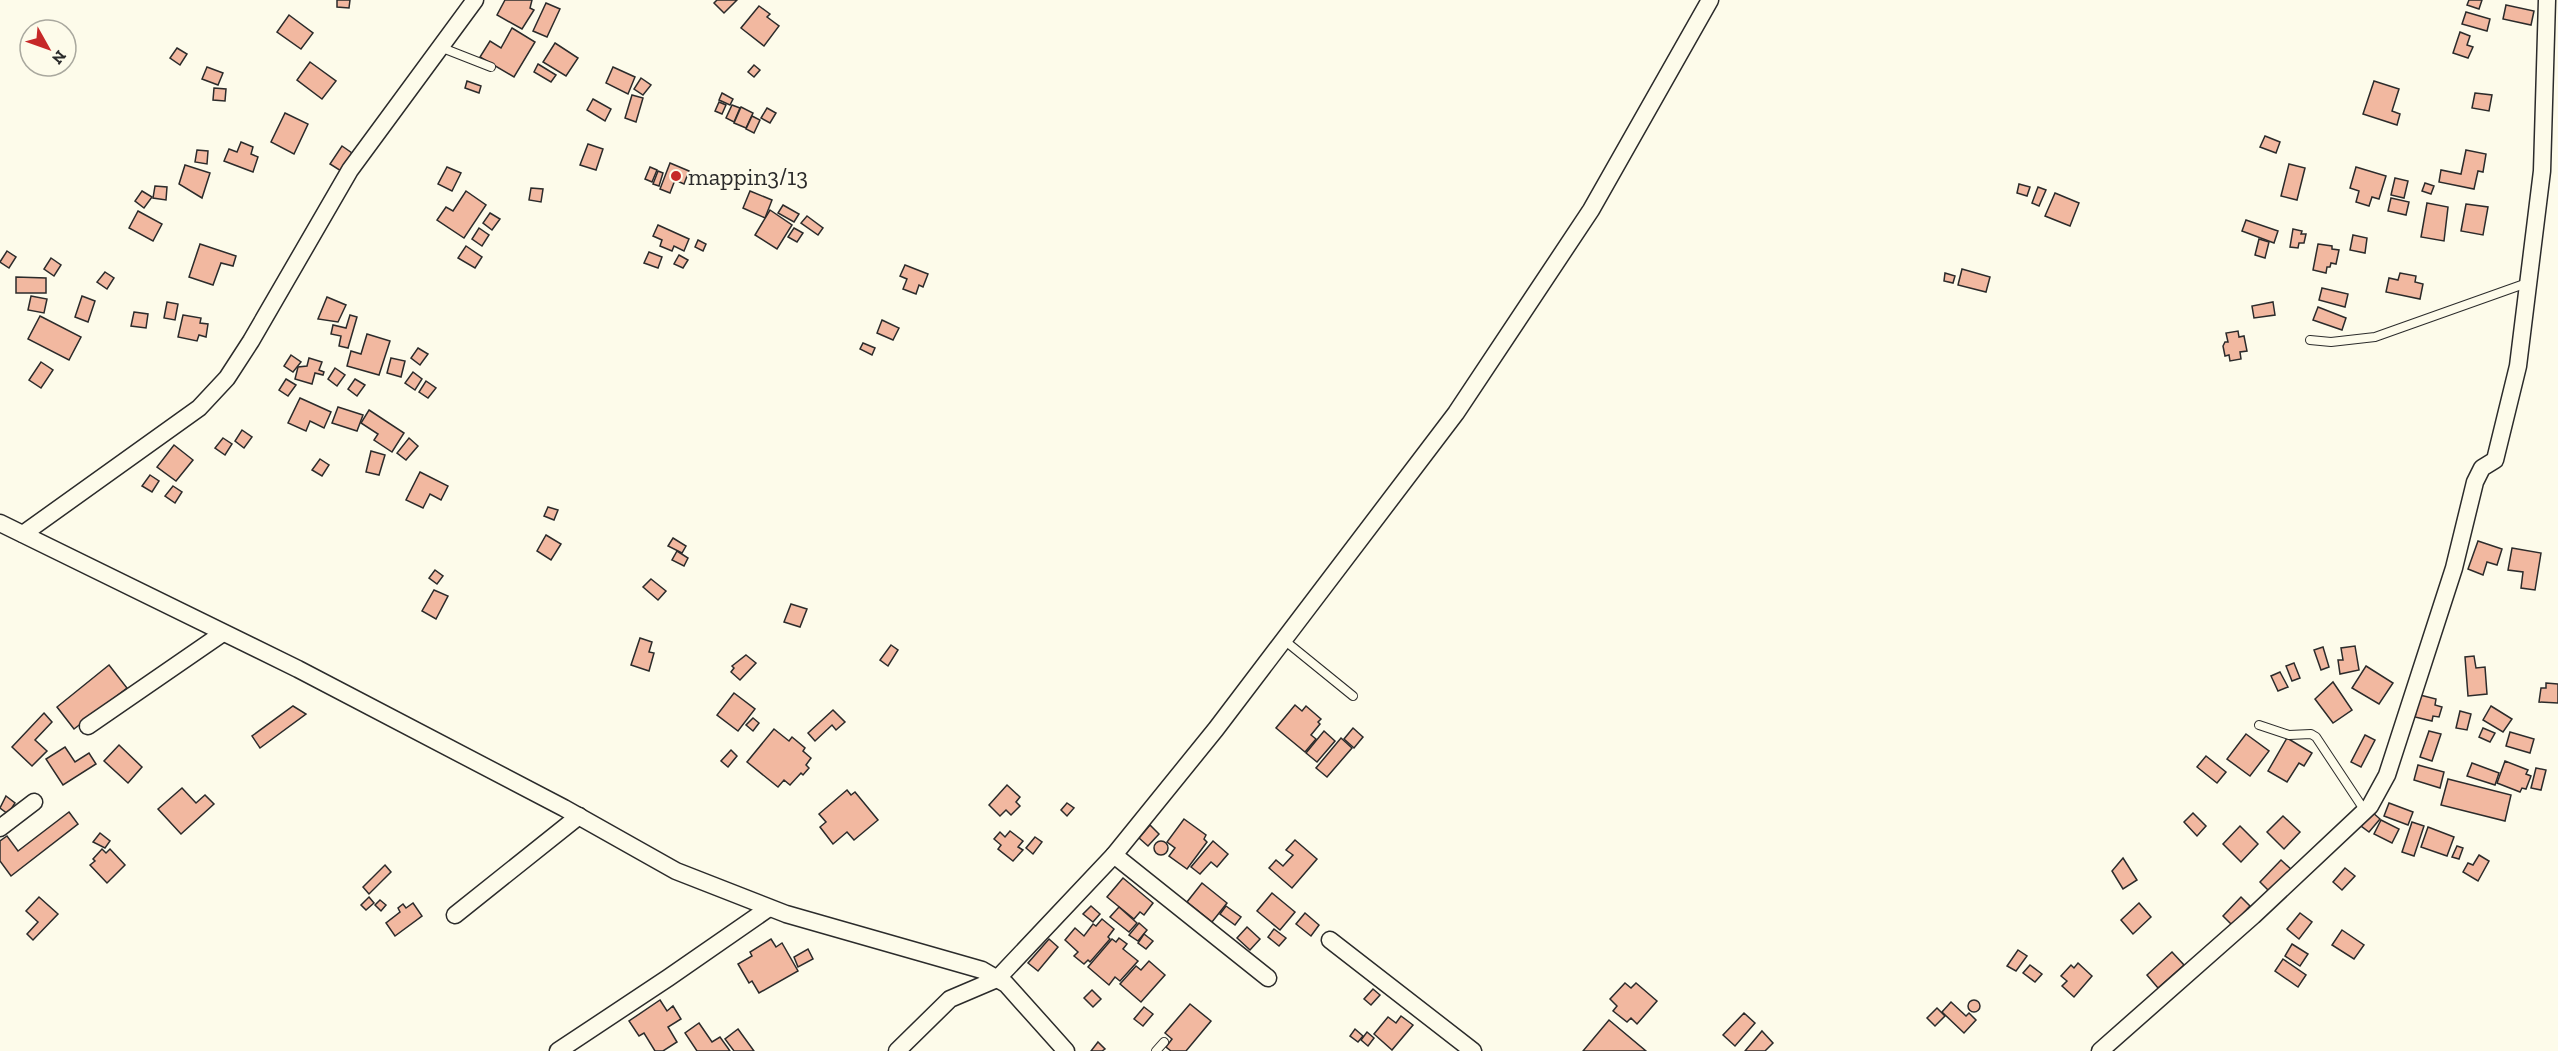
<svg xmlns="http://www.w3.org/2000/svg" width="2558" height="1051" font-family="'Zilla Slab',serif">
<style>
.building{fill:#f2b8a0;stroke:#2b2b2b;stroke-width:1.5}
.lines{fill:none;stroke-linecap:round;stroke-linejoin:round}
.service-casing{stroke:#2b2b2b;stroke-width:10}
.minor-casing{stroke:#2b2b2b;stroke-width:19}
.service{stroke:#fdfbea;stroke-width:8}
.minor{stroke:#fdfbea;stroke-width:16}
.poi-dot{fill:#c62828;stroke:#fdfbea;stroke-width:2}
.labels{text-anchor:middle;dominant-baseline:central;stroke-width:4.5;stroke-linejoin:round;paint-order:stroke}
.poi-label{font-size:24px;fill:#2b2b2b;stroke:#fdfbea;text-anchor:start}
</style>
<rect width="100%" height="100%" fill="#fdfbea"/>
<g class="building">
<polygon points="337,0 350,0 349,8 337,7"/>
<polygon points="505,0 532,0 530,8 534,10 522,29 497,15"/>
<polygon points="717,0 737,0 724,13 714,3"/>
<polygon points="2469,0 2482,0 2479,9 2467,5"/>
<polygon points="546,3 560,9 547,37 533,31"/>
<polygon points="2506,5 2534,11 2531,25 2503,19"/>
<polygon points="759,6 770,14 767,17 779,26 764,46 741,28"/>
<polygon points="2466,12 2490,19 2487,31 2462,24"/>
<polygon points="289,15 313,33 301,49 277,32"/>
<polygon points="512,28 535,42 514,77 480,57 490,41 501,48"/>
<polygon points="2460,32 2470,36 2467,45 2473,47 2468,58 2453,53"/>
<polygon points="555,43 578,58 566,76 543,62"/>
<polygon points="177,48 187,54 180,65 170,58"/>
<polygon points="310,62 336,81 322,99 297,80"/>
<polygon points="538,64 556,75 551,82 534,72"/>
<polygon points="754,65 760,70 754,77 748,72"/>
<polygon points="207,67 223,73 218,85 202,79"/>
<polygon points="613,67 635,77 628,94 606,83"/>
<polygon points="641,78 651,85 643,95 634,89"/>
<polygon points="467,81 481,86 479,93 465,88"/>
<polygon points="2374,81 2399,89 2392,111 2400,114 2397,125 2363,114"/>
<polygon points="214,88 226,89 225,101 213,100"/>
<polygon points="722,93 733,99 730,105 719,100"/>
<polygon points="2475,93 2492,95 2489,111 2472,108"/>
<polygon points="632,95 643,98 636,122 625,118"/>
<polygon points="593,99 611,109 605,121 587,110"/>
<polygon points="719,102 726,105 722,114 715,111"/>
<polygon points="732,105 740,108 734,122 726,118"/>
<polygon points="741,107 753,113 746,128 734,123"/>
<polygon points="767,108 776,113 770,123 761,118"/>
<polygon points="285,113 308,124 294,154 271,142"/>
<polygon points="752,116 760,120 754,133 746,129"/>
<polygon points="2265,136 2280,142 2276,153 2260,147"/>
<polygon points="241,142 253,147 251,154 258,157 253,172 224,161 229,149 237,152"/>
<polygon points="588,144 603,149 596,170 580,165"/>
<polygon points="342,146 352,153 341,171 330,164"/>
<polygon points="197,150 208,151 207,164 195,162"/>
<polygon points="2466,150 2486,154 2483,172 2478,171 2474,189 2439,182 2441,170 2461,174"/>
<polygon points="670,163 689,171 684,184 675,180 670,193 660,189"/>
<polygon points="2289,164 2305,168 2297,200 2281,196"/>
<polygon points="185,165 210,173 202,198 179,184"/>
<polygon points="447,167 461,173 452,191 438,184"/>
<polygon points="650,167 657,170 652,182 645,179"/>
<polygon points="2356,167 2386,176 2379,199 2372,197 2369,206 2356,202 2359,191 2350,188"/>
<polygon points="658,171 663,173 659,186 653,184"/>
<polygon points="2395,178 2408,181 2404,198 2391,195"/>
<polygon points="2425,183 2434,186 2431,194 2422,191"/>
<polygon points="2019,184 2030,187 2027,196 2017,193"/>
<polygon points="155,186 167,187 166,200 153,198"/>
<polygon points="2038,187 2046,190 2039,206 2032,203"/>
<polygon points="531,188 543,189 541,202 529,200"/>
<polygon points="142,191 152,197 144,208 135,201"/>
<polygon points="466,191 486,205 464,238 437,220 446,207 453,211"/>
<polygon points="750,191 772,200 765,218 743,208"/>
<polygon points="2055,193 2079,203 2070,226 2045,216"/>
<polygon points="2391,198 2409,202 2406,215 2388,211"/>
<polygon points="2427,203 2448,207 2444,241 2421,237"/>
<polygon points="2466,204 2488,207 2483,235 2461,231"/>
<polygon points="783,205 799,214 794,222 778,213"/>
<polygon points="770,210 792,225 777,249 755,235"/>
<polygon points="138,211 162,224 153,241 129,228"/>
<polygon points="490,213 500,219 492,230 483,223"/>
<polygon points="807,216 823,228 818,235 801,223"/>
<polygon points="2246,220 2278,231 2274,243 2242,231"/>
<polygon points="658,225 689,239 684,251 674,246 672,251 660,246 662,240 653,236"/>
<polygon points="479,228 489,235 482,246 472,239"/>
<polygon points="794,228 803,233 797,242 788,237"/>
<polygon points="2293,229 2302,231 2301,234 2306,234 2304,243 2299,243 2298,248 2290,247"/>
<polygon points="2353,235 2367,238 2365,253 2350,250"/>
<polygon points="2259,239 2269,242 2265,258 2255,255"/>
<polygon points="698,240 706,244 703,251 695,247"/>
<polygon points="200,244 236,256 233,266 221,263 213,285 189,277"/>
<polygon points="2318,244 2332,246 2332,249 2339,250 2336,264 2331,263 2330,267 2327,267 2326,273 2313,270"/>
<polygon points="466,246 482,257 475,268 458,258"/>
<polygon points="7,251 16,257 9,268 0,262"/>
<polygon points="649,252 662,257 658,268 644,263"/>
<polygon points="679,255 688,260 683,268 674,264"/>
<polygon points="51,258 61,265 54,276 44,269"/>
<polygon points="905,265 928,274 923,287 919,285 916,294 903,289 907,279 900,276"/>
<polygon points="1962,269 1990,277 1986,292 1958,285"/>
<polygon points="105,272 114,278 107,289 97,282"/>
<polygon points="1945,273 1955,276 1953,283 1944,281"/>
<polygon points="2400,273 2416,276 2415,282 2423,284 2420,299 2386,292 2389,278 2398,280"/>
<polygon points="16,277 46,278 46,293 16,293"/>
<polygon points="2322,288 2348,294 2345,307 2319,300"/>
<polygon points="31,296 47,299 44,313 28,310"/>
<polygon points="82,296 95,301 88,322 75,317"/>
<polygon points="327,297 346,305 338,322 318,319"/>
<polygon points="167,302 178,304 175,320 164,318"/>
<polygon points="2273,302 2275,315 2254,318 2252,306"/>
<polygon points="2318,307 2346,318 2342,330 2313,320"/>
<polygon points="134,312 148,314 146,328 131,326"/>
<polygon points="183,315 201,318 200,323 208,324 206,337 199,335 197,341 178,337"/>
<polygon points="350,315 357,317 348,348 339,346 341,336 331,334 333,325 346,328"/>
<polygon points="40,316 81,337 69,360 28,339"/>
<polygon points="882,320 899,328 893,340 877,333"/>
<polygon points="2238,331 2239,337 2244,336 2247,351 2240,352 2241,359 2230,361 2229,355 2225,356 2223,346 2225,342 2228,342 2226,333"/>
<polygon points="367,334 390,341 379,375 347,366 351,351 361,354"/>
<polygon points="863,343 875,348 872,355 860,349"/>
<polygon points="418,348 428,354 420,365 411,358"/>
<polygon points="291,355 301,362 293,372 284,366"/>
<polygon points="309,358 322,362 319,370 324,372 323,375 315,373 312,384 295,379 298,367 307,366"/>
<polygon points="391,358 405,361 401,377 387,373"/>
<polygon points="41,362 53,370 41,388 29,380"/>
<polygon points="335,368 345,375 337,386 328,379"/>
<polygon points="413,372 422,379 415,390 405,383"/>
<polygon points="286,379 296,385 288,396 279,390"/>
<polygon points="355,379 365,385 357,396 348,389"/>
<polygon points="426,381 436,388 428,398 419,392"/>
<polygon points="300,398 331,412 324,428 310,421 306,431 288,423"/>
<polygon points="338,407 363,415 357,431 332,423"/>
<polygon points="369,410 404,433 392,452 374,440 378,434 361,423"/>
<polygon points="242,430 252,437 244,448 235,441"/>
<polygon points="223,438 232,444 225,455 215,448"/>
<polygon points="409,438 418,446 406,460 397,453"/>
<polygon points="174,445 193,460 176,481 157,467"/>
<polygon points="371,451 385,455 379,475 366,472"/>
<polygon points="320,459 329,465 322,476 312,470"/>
<polygon points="420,472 448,486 441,500 430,494 423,508 406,500"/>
<polygon points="150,475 159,481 152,492 142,486"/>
<polygon points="173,486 182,492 175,503 165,496"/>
<polygon points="548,507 558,510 554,520 544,516"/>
<polygon points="546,535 561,544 551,560 537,551"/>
<polygon points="673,538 686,546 682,553 668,546"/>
<polygon points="2478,541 2502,549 2497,565 2487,562 2483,575 2468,569"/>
<polygon points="2512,548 2541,553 2535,590 2521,588 2523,572 2508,570"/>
<polygon points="677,551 688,558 684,566 672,560"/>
<polygon points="435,570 443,576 437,584 429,578"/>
<polygon points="651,579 666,591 658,600 643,587"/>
<polygon points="434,590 448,596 436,619 422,611"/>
<polygon points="791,604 807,609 800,627 784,622"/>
<polygon points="640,638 652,642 649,652 654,653 649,671 631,665"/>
<polygon points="891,645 898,650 888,666 880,660"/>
<polygon points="2355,646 2359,670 2340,674 2338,660 2343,660 2341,648"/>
<polygon points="2323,647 2329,667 2321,670 2314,650"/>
<polygon points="746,655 756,663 740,680 731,672 734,668 732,666"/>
<polygon points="2474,656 2476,668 2485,667 2487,694 2468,696 2465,657"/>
<polygon points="2294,663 2300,678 2292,681 2286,666"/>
<polygon points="109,665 127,688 74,729 57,707"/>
<polygon points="2366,666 2393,683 2379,704 2352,688"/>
<polygon points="2280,672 2288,687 2278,691 2271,676"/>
<polygon points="2333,682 2352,710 2333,723 2315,699"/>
<polygon points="2546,683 2558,684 2558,703 2539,702 2541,688 2546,688"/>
<polygon points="734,693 755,709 738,731 717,715"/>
<polygon points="2420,695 2436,699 2435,705 2442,707 2439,717 2433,716 2432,721 2415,717"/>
<polygon points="1295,705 1302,711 1306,706 1321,719 1318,722 1320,724 1311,735 1316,739 1305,752 1276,728"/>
<polygon points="293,706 306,714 260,748 252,736"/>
<polygon points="2491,706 2512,719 2503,732 2483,720"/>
<polygon points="833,710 845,722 836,730 832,725 815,741 808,733"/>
<polygon points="2460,711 2471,714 2467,730 2456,728"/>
<polygon points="44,713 52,722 35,740 47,751 32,766 12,747"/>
<polygon points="753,718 759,723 753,731 746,725"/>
<polygon points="1353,728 1363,737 1354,748 1344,739"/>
<polygon points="2483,728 2495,733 2490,742 2479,737"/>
<polygon points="774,729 789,741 792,737 805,748 803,751 811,758 806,765 809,768 803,775 801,773 790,785 784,780 778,787 747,762"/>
<polygon points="1324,731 1335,741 1317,762 1306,753"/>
<polygon points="2429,731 2441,734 2432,761 2420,757"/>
<polygon points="2510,732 2534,739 2530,753 2506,746"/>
<polygon points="2246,734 2269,751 2250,776 2227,759"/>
<polygon points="2365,735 2375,740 2361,767 2351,762"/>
<polygon points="1341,738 1352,748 1327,777 1316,768"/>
<polygon points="2287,738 2312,753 2304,766 2299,763 2287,782 2268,771"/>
<polygon points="119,745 142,767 128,783 104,761"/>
<polygon points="65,747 75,762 89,753 96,764 63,785 46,759"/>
<polygon points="731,750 737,756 728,767 721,761"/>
<polygon points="2206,756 2226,772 2217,783 2197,767"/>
<polygon points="2505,761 2528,770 2526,774 2531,776 2526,789 2522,788 2520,792 2497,783"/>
<polygon points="2472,763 2499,773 2495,785 2467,776"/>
<polygon points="2418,765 2444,772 2440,788 2414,780"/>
<polygon points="2536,768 2546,770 2541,790 2531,788"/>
<polygon points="2448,779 2511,795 2505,821 2441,805"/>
<polygon points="1007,785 1020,797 1016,802 1020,806 1011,815 1006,810 1000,816 989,805"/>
<polygon points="182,788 196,803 205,795 214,804 181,834 158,809"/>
<polygon points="847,790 851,795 855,792 878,820 854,840 847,832 833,844 820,827 826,822 819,814"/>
<polygon points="6,796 15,803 8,814 0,808"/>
<polygon points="1067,803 1074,808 1067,816 1061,810"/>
<polygon points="2389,803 2413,812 2408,825 2384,816"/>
<polygon points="69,812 78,824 11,876 0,861 0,841 7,836 18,851"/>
<polygon points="2372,812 2380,819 2369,832 2361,826"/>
<polygon points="2193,813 2206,826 2197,836 2184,822"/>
<polygon points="2283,816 2300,832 2284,849 2267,832"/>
<polygon points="1184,819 1206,835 1204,839 1207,842 1187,869 1169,856 1175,848 1167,842"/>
<polygon points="2381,820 2399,829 2392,843 2374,834"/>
<polygon points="2412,822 2424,826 2414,856 2402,852"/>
<polygon points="1150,825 1159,834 1148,846 1139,838"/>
<polygon points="2240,826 2258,844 2241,862 2223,844"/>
<polygon points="2428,827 2454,837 2447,856 2421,847"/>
<polygon points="1010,831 1023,841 1018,847 1023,850 1013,861 998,849 1001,845 994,839 1000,832 1005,837"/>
<polygon points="100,833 110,841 105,848 93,842"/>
<polygon points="1035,837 1042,842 1033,854 1026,848"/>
<polygon points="1295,840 1317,859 1292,888 1269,868 1276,860 1283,866 1293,855 1286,850"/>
<polygon points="1213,841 1228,854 1217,867 1211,862 1200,874 1191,867"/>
<circle cx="1161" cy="848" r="7"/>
<polygon points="2457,846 2463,848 2459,859 2452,857"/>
<polygon points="102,849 106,853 110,849 125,865 107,883 90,865 95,861 93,859"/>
<polygon points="2479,855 2489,861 2478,881 2463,872 2468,863 2473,865"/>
<polygon points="2123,858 2137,880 2123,889 2112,871"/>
<polygon points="2281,860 2293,871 2271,893 2260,882"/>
<polygon points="385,865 391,872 369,894 363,887"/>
<polygon points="2345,868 2355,876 2342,890 2333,882"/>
<polygon points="1123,878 1153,903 1144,915 1140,912 1134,919 1107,897"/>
<polygon points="1202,883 1227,903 1212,922 1187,902"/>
<polygon points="1272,893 1295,912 1280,930 1257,911"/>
<polygon points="39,897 58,914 33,940 27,934 38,922 26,911"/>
<polygon points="369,897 374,903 366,910 361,905"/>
<polygon points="2241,897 2250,906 2232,925 2223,916"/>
<polygon points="380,900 386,905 381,911 375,905"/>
<polygon points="413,903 422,916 395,936 386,923 400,912 398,908 403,904 406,908"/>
<polygon points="2139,903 2151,917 2133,934 2121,920"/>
<polygon points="1091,906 1100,914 1093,922 1083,914"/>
<polygon points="1226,906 1241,917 1235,925 1220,914"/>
<polygon points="1119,907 1137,923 1129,932 1110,917"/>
<polygon points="1305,913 1319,925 1311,936 1296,924"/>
<polygon points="2300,913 2312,922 2299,939 2287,929"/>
<polygon points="1102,919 1114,929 1108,937 1110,939 1090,962 1088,960 1084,964 1074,956 1078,952 1065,940 1075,928 1084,936 1093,924 1096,926"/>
<polygon points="1139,923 1147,930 1138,941 1129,935"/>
<polygon points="1247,927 1260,939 1250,950 1237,938"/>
<polygon points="1274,929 1286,938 1279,946 1268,937"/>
<polygon points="2342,930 2364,945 2354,959 2332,945"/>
<polygon points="1144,934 1153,941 1146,949 1138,943"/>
<polygon points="1119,938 1127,944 1123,949 1138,961 1120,981 1115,977 1109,985 1088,967 1112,939 1116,942"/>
<polygon points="771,939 776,947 782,943 798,971 759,993 752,981 749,983 738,964 752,956 750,952"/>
<polygon points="1049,939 1058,947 1038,971 1028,963"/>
<polygon points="2292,944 2308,954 2300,966 2285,956"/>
<polygon points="808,949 813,959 798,967 794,957"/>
<polygon points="2018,950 2027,956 2016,971 2007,966"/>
<polygon points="2172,952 2184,965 2158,988 2147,975"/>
<polygon points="2283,959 2306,975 2298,987 2275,971"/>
<polygon points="1149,961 1165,975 1141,1002 1120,984 1136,966 1141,970"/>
<polygon points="2078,963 2092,976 2074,997 2062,986 2067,981 2061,976 2071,965 2074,968"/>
<polygon points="2030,965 2042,974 2035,982 2023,973"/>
<polygon points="1625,983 1631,988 1636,983 1657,1001 1637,1024 1631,1018 1627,1022 1613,1011 1617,1006 1610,999"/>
<polygon points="1373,989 1380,995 1371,1005 1364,999"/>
<polygon points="1092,990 1101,999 1093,1007 1084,998"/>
<circle cx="1974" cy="1006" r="6"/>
<polygon points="660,1000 667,1011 673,1006 681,1019 668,1027 677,1042 663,1051 655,1051 644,1033 639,1036 629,1021"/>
<polygon points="1951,1002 1966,1016 1969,1013 1976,1020 1964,1033 1942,1012"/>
<polygon points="1190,1004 1211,1021 1186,1051 1171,1051 1166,1047 1172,1039 1165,1033"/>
<polygon points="1144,1007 1153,1014 1143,1026 1134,1019"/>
<polygon points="1937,1008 1945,1016 1935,1026 1927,1018"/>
<polygon points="1744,1013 1755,1023 1735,1046 1723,1035"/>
<polygon points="1401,1016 1413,1025 1392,1050 1374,1034 1388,1017 1396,1023"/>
<polygon points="1609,1020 1646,1051 1583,1051"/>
<polygon points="699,1023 712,1042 720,1037 730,1051 697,1051 685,1033"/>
<polygon points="738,1029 754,1051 734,1051 725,1039"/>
<polygon points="1355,1029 1363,1036 1358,1042 1350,1036"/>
<polygon points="1762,1031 1773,1043 1765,1051 1745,1051"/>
<polygon points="1367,1032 1374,1038 1368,1046 1361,1040"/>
<polygon points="1098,1042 1105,1049 1102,1051 1091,1051"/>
</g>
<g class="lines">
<g class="service-casing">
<g id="service">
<polyline points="440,47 491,67"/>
<polyline points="2310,340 2331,342 2375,337 2527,283"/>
<polyline points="1284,640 1353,696"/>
<polyline points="2259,725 2289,735 2311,734 2316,737 2365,811"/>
<polyline points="1156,1051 1164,1042"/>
</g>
</g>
<g class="minor-casing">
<g id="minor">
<polyline points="0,523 298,669 564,808 676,871 786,914 982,970 1006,984 1066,1051"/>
<polyline points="23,534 199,408 227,378 251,341 350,170 475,0"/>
<polyline points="88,726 223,633"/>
<polyline points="0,828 34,802"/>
<polyline points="1114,855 1268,978"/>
<polyline points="455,915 579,816"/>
<polyline points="1330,940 1473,1051"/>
<polyline points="558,1051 668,978 769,908"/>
<polyline points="897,1051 950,999 997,979 1114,855 1216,729 1456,413 1591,210 1710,0"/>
<polyline points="2100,1051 2253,916 2370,806 2387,775 2454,568 2475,482 2482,468 2495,460 2518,366 2542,171 2547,0"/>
</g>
</g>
<use href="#service" class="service"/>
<use href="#minor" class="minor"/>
</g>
<circle class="poi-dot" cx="676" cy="176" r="6"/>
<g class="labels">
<g class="poi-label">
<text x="688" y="176">mappin3/13</text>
</g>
</g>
<g transform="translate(48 48) rotate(130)"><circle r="28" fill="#fdfbea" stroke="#a9a89e" stroke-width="1.5"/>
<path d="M0-4.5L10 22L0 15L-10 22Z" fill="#c62828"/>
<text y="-9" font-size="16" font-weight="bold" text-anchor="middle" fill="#2b2b2b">N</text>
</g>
</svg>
